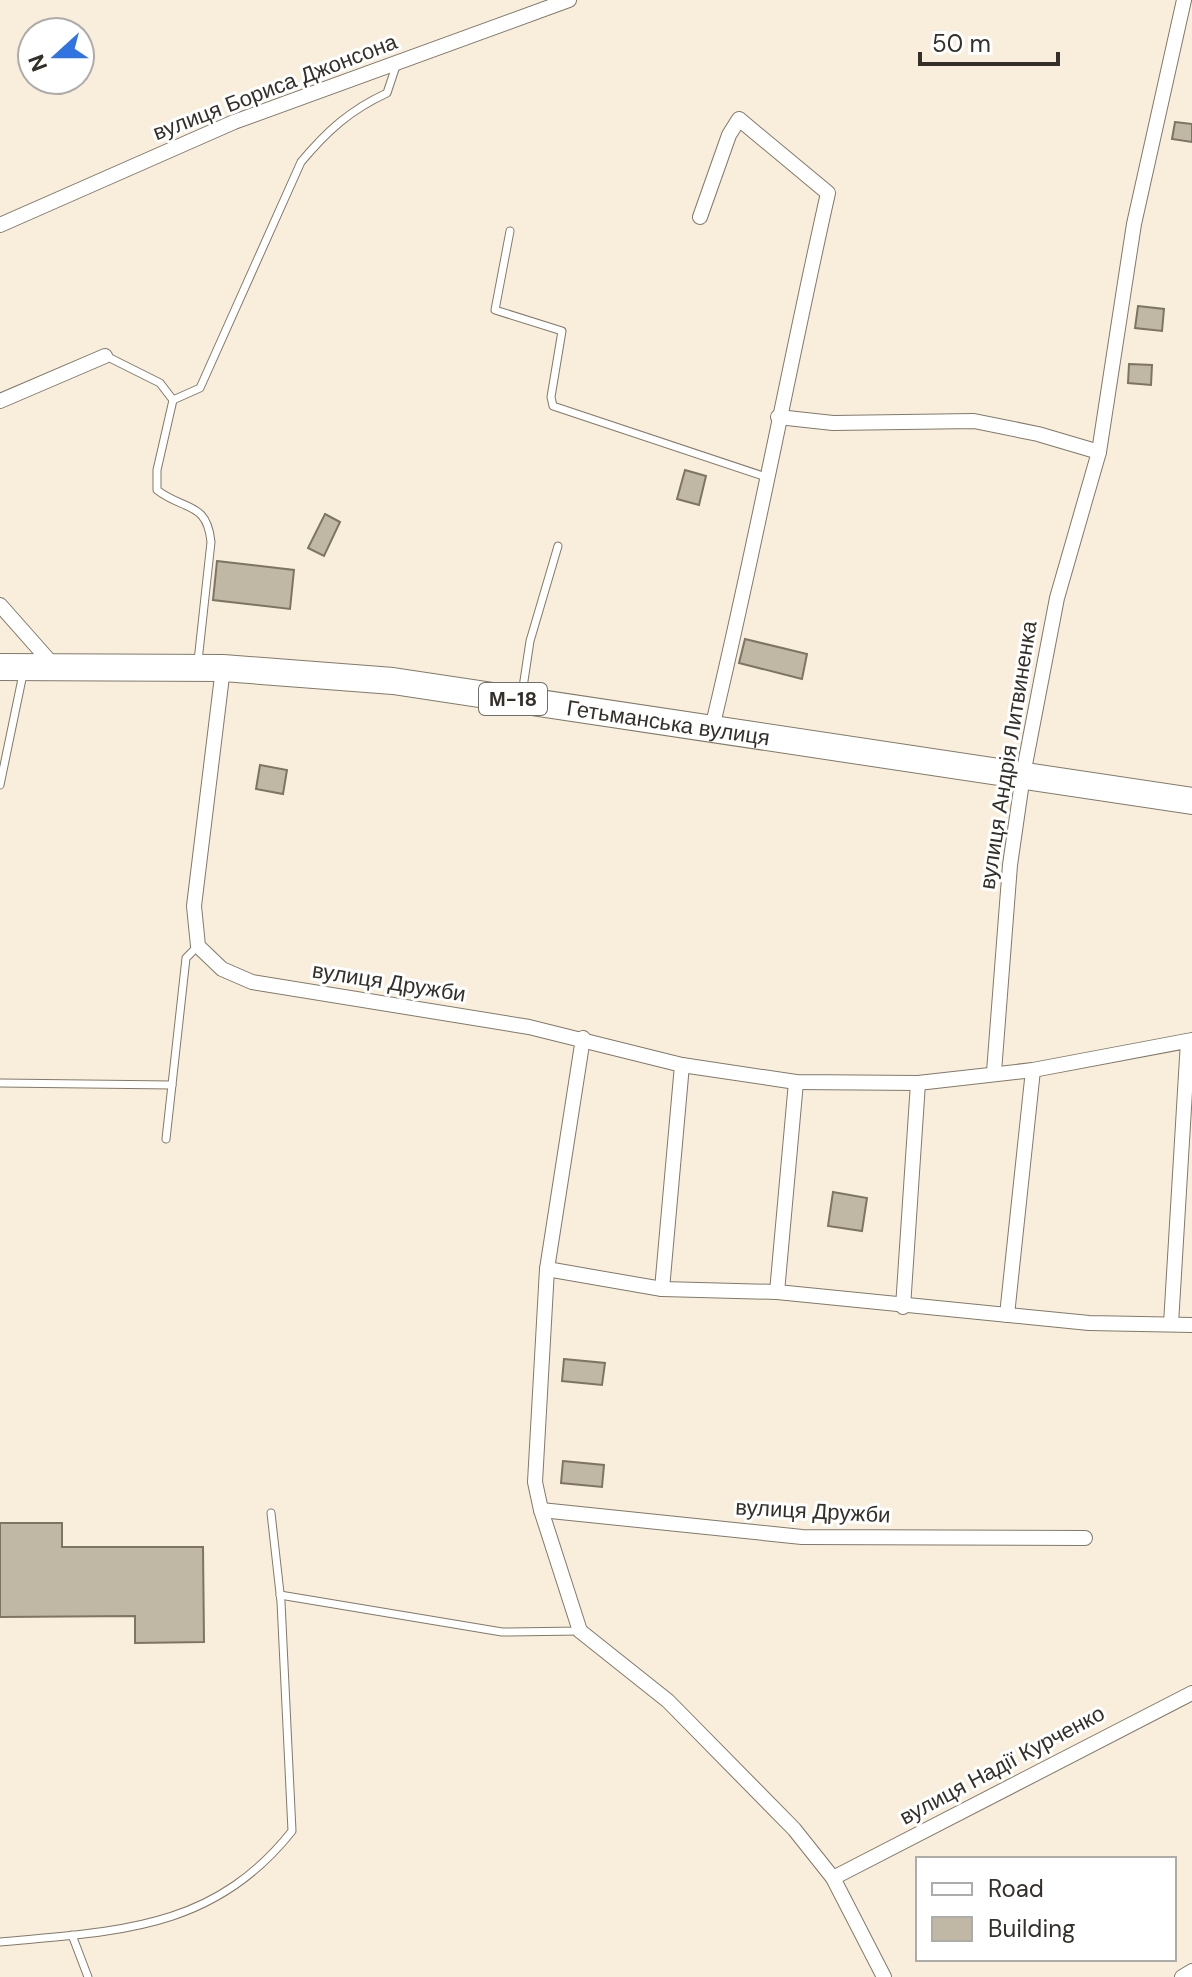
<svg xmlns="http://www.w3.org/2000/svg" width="1192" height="1977" font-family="'DM Sans',sans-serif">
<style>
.building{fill:#c0b7a5;stroke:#7d7464;stroke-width:2}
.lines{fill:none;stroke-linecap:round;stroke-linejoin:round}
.lane-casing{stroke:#827969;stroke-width:9}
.street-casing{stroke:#827969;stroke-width:16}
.highway-casing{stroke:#827969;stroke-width:28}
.lane{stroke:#fff;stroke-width:7}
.street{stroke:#fff;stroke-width:14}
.highway{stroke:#fff;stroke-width:26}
.labels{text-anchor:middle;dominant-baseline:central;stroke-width:6;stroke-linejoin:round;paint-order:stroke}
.shield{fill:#fff;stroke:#716e69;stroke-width:2}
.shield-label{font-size:20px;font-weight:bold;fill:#343029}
.street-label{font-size:22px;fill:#343029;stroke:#fff}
</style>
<rect width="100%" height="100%" fill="#f8eedb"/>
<g class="building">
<polygon points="1175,122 1192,124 1192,142 1172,139"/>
<polygon points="1138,306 1164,309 1162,331 1135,328"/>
<polygon points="1129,364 1152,365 1151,385 1128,383"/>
<polygon points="685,470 706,476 699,505 677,499"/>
<polygon points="325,514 340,522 324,556 308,548"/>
<polygon points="217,561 294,570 290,609 213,600"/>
<polygon points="745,639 807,654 802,679 739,663"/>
<polygon points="260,765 287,770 283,794 256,789"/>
<polygon points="833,1192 867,1198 862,1231 828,1226"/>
<polygon points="564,1359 605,1363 602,1385 562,1381"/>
<polygon points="563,1461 604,1465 602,1487 561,1483"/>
<polygon points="0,1523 62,1523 62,1547 203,1547 204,1642 135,1643 135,1616 0,1617"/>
</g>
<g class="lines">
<g class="lane-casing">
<g id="lane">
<polyline points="510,231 495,310 562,331 551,397 553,406 766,477"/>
<path d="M106,356L160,383L173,400L157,470V490C184,511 207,501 211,542L198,661"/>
<path d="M173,400L200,388L301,162C327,131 350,110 387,93L397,63"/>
<polyline points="522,694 530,641 558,546"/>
<polyline points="0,785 23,674"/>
<polyline points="0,1083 172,1085"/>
<polyline points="166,1139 186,958 198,946"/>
<polyline points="280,1595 502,1632 580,1631"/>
<polyline points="72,1935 88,1977"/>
<path d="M0,1942C116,1931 213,1931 292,1831L281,1602L271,1513"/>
</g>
</g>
<g class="street-casing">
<g id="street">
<path d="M700,217L729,135L739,119L828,193C788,371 755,550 712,728"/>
<polyline points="0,225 234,122 569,0"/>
<polyline points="0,401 105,356"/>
<polyline points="778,417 833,423 974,421 1038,434 1099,452"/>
<polyline points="0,605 54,666"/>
<polyline points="223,668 194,906 198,946 222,969 252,982 529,1027 682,1065 796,1082 918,1083 1033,1070 1192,1040"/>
<polyline points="583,1038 547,1269 535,1482 541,1510 580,1631 668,1701 794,1829 833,1878 884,1977"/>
<polyline points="994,1072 1010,865 1023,775 1057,598 1099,452 1134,224 1184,0"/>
<polyline points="547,1269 662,1289 777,1292 1089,1323 1192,1325"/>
<polyline points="662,1289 682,1065"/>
<polyline points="777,1292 796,1082"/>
<polyline points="903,1307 918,1083"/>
<polyline points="1007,1315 1033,1070"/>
<polyline points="1171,1324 1188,1041"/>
<polyline points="541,1510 802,1537 1085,1538"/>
<polyline points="833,1878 1192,1693"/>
<polyline points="1182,1977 1192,1971"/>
</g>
</g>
<g class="highway-casing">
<g id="highway">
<path id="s1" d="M0,667L223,668L393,681L1192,801"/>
</g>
</g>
<use href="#lane" class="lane"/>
<use href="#street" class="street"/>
<use href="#highway" class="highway"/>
</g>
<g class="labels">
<rect class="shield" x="479" y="683" width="68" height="32" rx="6"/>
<g class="shield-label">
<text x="513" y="699">М-18</text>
</g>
<g class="street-label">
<text transform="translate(275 87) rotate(-21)">вулиця Бориса Джонсона</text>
<text stroke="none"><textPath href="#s1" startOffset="672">Гетьманська вулиця</textPath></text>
<text transform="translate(1008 755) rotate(-81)">вулиця Андрія Литвиненка</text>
<text transform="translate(389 982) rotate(9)">вулиця Дружби</text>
<text transform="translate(813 1511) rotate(3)">вулиця Дружби</text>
<text transform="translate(1002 1765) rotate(-28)">вулиця Надії Курченко</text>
</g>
</g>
<rect x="916" y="1857" width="260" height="104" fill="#ffffff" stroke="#aeaca9" stroke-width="2"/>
<rect x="932" y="1883" width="40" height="12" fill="#ffffff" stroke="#aeaca9" stroke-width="2"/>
<text x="988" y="1897" font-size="24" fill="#343029">Road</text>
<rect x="932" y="1917" width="40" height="24" fill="#c0b7a5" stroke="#aeaca9" stroke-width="2"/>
<text x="988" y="1937" font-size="24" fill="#343029">Building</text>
<g transform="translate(56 56) rotate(249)"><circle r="38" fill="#ffffff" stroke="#aeaca9" stroke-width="2"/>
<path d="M0-6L14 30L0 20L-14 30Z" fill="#3074e1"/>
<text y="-12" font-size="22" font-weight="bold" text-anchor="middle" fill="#343029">N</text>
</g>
<path d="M920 52v12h138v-12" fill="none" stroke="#343029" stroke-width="4"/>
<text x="932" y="52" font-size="24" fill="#343029" stroke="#ffffff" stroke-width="6" paint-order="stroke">50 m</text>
</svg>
